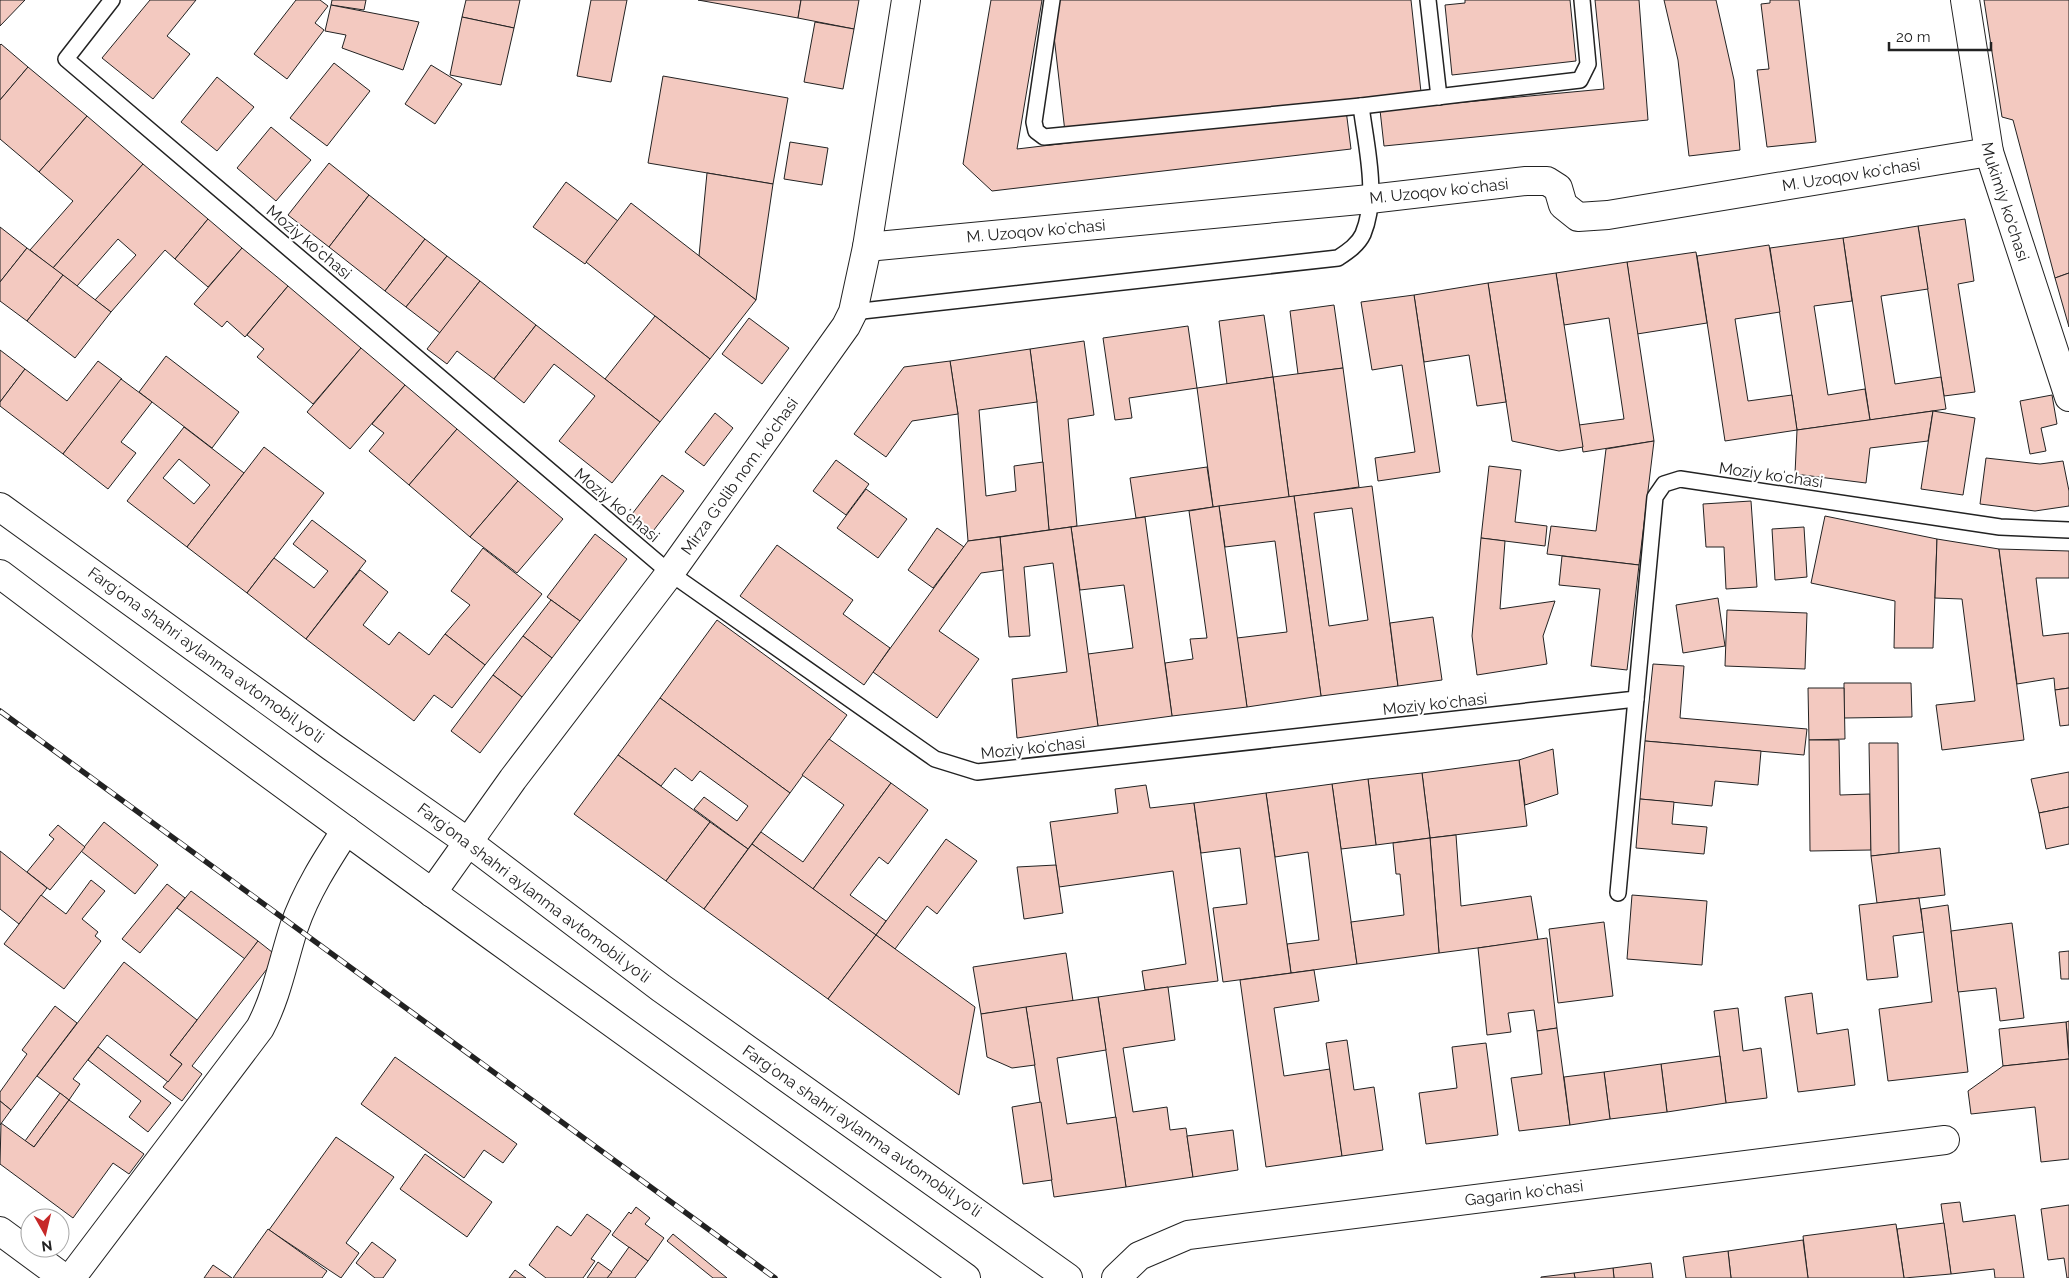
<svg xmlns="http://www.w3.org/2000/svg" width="2069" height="1278" font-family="Raleway,sans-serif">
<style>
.building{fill:#f3c9c0;stroke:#222;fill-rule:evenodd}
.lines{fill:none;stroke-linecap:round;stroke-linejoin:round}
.service-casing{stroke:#222;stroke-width:18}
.minor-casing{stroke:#222;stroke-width:30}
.tertiary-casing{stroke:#222;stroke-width:30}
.trunk-casing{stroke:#222;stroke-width:30}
.service{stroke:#fff;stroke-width:15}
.minor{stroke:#fff;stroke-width:28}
.tertiary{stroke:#fff;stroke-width:28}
.trunk{stroke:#fff;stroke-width:28}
.rail-casing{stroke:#222;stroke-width:5.5}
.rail{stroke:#fff;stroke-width:4;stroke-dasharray:11;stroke-linecap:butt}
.labels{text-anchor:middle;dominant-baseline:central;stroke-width:4;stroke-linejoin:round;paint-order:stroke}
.street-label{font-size:16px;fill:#222;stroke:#fff}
</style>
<rect width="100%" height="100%" fill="#fff"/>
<g class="building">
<polygon points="0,0 25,0 0,26"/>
<polygon points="150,0 196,0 167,36 190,54 153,99 102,58"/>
<polygon points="296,0 320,0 328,6 315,23 324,30 287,79 254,54"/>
<polygon points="332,0 366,0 364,10 331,5"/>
<polygon points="466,0 520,0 514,28 462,17"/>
<polygon points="591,0 627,0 611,82 577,76"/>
<polygon points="698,0 801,0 798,18"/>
<polygon points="801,0 859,0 854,29 798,18"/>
<polygon points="991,0 1042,0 1017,149 1346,110 1351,149 992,191 963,164"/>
<polygon points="1054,0 1411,0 1421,92 1065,132 1051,10"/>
<polygon points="1465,0 1570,0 1576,61 1452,75 1445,5 1465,3"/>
<polygon points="1595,0 1639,0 1648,120 1384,146 1380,110 1604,89"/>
<polygon points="1664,0 1716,0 1734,80 1740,150 1689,156 1678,60"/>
<polygon points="1770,0 1799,0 1816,142 1767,147 1757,70 1769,69 1761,4 1770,3"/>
<polygon points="1984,0 2069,0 2069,273 2055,278 2013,120 2002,117"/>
<polygon points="331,5 419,22 403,70 342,48 346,35 325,31"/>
<polygon points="462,17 514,28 501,85 450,75"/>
<polygon points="815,22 854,29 843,89 804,82"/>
<polygon points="1,44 28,67 0,100 0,45"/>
<polygon points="334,63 370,91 327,146 290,118"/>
<polygon points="431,65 462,84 435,124 405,104"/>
<polygon points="28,67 87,116 39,172 0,139 0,100"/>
<polygon points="663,76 788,98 773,184 648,163"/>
<polygon points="217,77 254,107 217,151 181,122"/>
<polygon points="87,116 143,164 53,268 30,250 73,201 39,172"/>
<polygon points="271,127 311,160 276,201 237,168"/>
<polygon points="790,142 828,148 822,185 784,179"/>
<polygon points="329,163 369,195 329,247 288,215"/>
<polygon points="143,164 208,219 175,259 165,250 111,312 95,300 136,255 118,239 77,286 53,268"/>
<polygon points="707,173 773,184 756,300 699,256"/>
<polygon points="566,182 618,221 585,264 533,227"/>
<polygon points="369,195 425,239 385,291 329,247"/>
<polygon points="631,203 756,300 710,359 586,262"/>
<polygon points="208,219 242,248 208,287 175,259"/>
<polygon points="1965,219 1974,281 1958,284 1975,392 1944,396 1918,226"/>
<polygon points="1918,226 1928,289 1881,296 1895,384 1941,377 1946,409 1870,420 1843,238"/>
<polygon points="0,227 27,248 0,282"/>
<polygon points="1843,238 1852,301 1814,306 1828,395 1865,389 1870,420 1797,430 1770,248"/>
<polygon points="425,239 447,256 406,307 385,291"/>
<polygon points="1769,245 1780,312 1735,319 1748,401 1792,395 1797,430 1725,441 1697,256"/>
<polygon points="27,248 63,275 27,321 0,301 0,282"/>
<polygon points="242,248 288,286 245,337 227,321 222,327 194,304"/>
<polygon points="1696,252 1707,323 1637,334 1627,262"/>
<polygon points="447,256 480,281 440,333 406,307"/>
<polygon points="1627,262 1654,441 1583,452 1579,425 1624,419 1609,318 1564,325 1556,273"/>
<polygon points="1556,273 1583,447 1559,451 1512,441 1488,283"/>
<polygon points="2069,273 2069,327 2055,278"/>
<polygon points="63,275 111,312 75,358 27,321"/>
<polygon points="480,281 536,325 494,379 457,351 447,364 427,349"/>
<polygon points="1488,283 1506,402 1477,406 1469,355 1424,362 1414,295"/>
<polygon points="288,286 361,348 313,404 257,357 264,349 247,335"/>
<polygon points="1414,295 1440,472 1378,481 1375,458 1415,452 1402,365 1372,370 1361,302"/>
<polygon points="1334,305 1343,368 1298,374 1290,311"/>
<polygon points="1264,315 1273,377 1227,384 1219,321"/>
<polygon points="655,316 710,359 660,422 605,379"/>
<polygon points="749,318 789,348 762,384 722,354"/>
<polygon points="536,325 660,422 612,483 559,441 595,396 554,364 524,403 494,379"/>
<polygon points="1188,326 1197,388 1129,398 1132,418 1115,420 1103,338"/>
<polygon points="1084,341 1094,415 1068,419 1077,526 1049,530 1037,402 1030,349"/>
<polygon points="361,348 405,385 350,449 307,412"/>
<polygon points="1030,349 1037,402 979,410 986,496 1016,491 1014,466 1043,462 1049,530 968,541 958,414 950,361"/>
<polygon points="0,350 25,369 0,402"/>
<polygon points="166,356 239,412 212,448 139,392"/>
<polygon points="98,361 122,379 63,454 0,406 0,402 25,369 67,401"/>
<polygon points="950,361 958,414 912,421 886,457 854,434 904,367"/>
<polygon points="1343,368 1359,487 1289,497 1273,377"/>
<polygon points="1273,377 1289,497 1213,507 1197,388"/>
<polygon points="121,379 152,402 121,442 136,453 108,489 63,454"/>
<polygon points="405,385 457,429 409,485 369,451 384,433 372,424"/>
<polygon points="2052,395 2057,424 2041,428 2046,451 2030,454 2020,401"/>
<polygon points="1933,411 1928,441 1870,448 1866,483 1795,474 1797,430"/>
<polygon points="1933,411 1975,418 1963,495 1921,489"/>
<polygon points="715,413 733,428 704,466 685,452"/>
<path d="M184,427L244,473L187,547L127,501ZM179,459L210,485L194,504L163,478Z"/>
<polygon points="457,429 518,481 470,537 409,485"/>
<polygon points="1654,441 1639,565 1547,554 1551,526 1596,531 1606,449"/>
<polygon points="264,447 324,493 247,593 187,547"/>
<polygon points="1986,458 2040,464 2063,461 2069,491 2069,506 2035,511 1980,504"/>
<polygon points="836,460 869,484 846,515 813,491"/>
<polygon points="1489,466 1521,470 1515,522 1547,526 1545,546 1481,538"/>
<polygon points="1207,467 1213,507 1136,518 1130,478"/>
<polygon points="662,475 684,491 650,535 629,518"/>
<polygon points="518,481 563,519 517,573 470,537"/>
<path d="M1372,486L1398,686L1321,696L1294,496ZM1352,508L1368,620L1329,626L1314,513Z"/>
<polygon points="866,489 907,519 878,558 837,528"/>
<polygon points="1294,496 1321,696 1247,707 1237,638 1287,632 1275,541 1225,547 1219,506"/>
<polygon points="1751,501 1757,587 1726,589 1724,547 1706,547 1703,504"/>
<polygon points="1219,506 1247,707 1172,716 1165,663 1193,659 1190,639 1207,638 1189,511"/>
<polygon points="1825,516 1937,539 1933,648 1894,648 1895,601 1811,583"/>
<polygon points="1145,517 1172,716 1098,726 1088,654 1133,648 1124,585 1080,590 1071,527"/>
<polygon points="312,520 366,561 306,639 247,593 274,558 314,588 328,571 293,544"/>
<polygon points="1071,527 1098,726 1017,738 1012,679 1067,672 1053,563 1024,567 1030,636 1009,637 1000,537"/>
<polygon points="1804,527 1807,577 1775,580 1772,529"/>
<polygon points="937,528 964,547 933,588 908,570"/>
<polygon points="595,534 627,559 580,621 547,597"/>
<polygon points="1000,537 1003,570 981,573 939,631 979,659 937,718 873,672 968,541"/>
<polygon points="1481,538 1505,541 1500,609 1555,601 1543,636 1547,664 1477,675 1472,636"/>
<polygon points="1937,539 1999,549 2024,740 1942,750 1936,705 1975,701 1962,599 1935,598"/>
<polygon points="777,545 853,600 843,614 890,648 864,685 740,596"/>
<polygon points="483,548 542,594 485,665 445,634 470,605 451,591"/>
<polygon points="1999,549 2069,551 2069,578 2036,578 2043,636 2069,633 2069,688 2055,690 2054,678 2017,684"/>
<polygon points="1562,556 1639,565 1627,670 1591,666 1600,589 1559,585"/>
<polygon points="360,570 388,592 363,625 389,645 399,632 429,655 445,634 485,665 452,708 434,695 414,721 306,639"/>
<polygon points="1718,598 1725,646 1683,653 1676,605"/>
<polygon points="551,600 580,621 552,658 523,636"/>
<polygon points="1727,610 1807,613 1805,669 1725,666"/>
<polygon points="1433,617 1442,680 1398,686 1390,623"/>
<polygon points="717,620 847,715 790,793 660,698"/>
<polygon points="523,636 552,658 522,697 493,675"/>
<polygon points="1653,664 1684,666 1680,718 1807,729 1804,755 1645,741"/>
<polygon points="493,675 522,697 480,753 451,731"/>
<polygon points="1844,683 1911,683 1912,717 1844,718"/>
<polygon points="1808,688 1844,688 1845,739 1809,740"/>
<polygon points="2069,688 2069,725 2060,726 2055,690"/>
<polygon points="660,698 790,793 748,849 694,809 704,797 737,821 748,806 700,771 692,781 675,768 661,786 618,755"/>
<polygon points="829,739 891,783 813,889 752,844 761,832 803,862 844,805 802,775"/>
<polygon points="1809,740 1839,740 1840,795 1870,794 1871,850 1810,851"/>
<polygon points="1645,741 1761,751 1758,785 1715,781 1712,806 1640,799"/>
<polygon points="1869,743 1898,743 1899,853 1871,856"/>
<polygon points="1553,749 1558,794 1525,805 1519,760"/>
<polygon points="618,755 710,822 666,881 574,814"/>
<polygon points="1519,760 1527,826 1430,838 1422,773"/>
<polygon points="2069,772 2069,807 2039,813 2031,779"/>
<polygon points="1422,773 1430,838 1376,845 1368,779"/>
<polygon points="1368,779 1376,845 1341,849 1332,784"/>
<polygon points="891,783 928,810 888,864 879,857 850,895 886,921 876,935 813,889"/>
<polygon points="1332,784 1357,964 1291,973 1287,944 1319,940 1308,852 1275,857 1266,793"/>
<polygon points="1146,785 1150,808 1194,803 1218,981 1145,990 1142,971 1186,964 1173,871 1059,887 1050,822 1118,813 1115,789"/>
<polygon points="1266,793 1291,973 1223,982 1213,908 1247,904 1240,848 1201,853 1194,803"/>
<polygon points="1640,799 1674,802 1672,824 1707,827 1704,854 1636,848"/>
<polygon points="2069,807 2069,844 2046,849 2039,813"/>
<polygon points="104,822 158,865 135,894 81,851"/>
<polygon points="710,822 748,849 704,909 666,881"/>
<polygon points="58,825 85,847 50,890 27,872 54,839 49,835"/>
<polygon points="1456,835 1461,906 1531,896 1538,940 1439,953 1430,838"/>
<polygon points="1430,838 1439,953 1357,964 1351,922 1404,915 1400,874 1396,874 1393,843"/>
<polygon points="946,839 977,861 937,914 927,906 895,949 876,935"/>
<polygon points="752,844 876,935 828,999 704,909"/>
<polygon points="1940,848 1945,895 1877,903 1871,856"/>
<polygon points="0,851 47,888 19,924 0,909"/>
<polygon points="1056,865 1063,913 1024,919 1017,867"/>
<polygon points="91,880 105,891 82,919 98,932 95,936 101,941 64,989 4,944 41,895 66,914"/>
<polygon points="167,884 185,898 140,953 122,939"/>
<polygon points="191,891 258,941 245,959 177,908"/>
<polygon points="1632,895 1707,901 1702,965 1627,959"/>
<polygon points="1919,898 1924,932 1893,936 1898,977 1867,980 1859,905"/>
<polygon points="1948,905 1968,1072 1888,1081 1879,1009 1932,1002 1921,909"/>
<polygon points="1604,922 1613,996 1558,1003 1549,929"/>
<polygon points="2012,923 2024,1018 2000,1021 1996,988 1958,992 1951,931"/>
<polygon points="876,935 975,1007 959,1095 828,999"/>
<polygon points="1547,938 1557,1028 1537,1031 1534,1010 1508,1013 1511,1032 1487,1035 1478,948"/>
<polygon points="258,941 277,956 192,1066 202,1074 182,1101 163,1087 182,1064 170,1055"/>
<polygon points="2069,951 2069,979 2061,979 2059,952"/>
<polygon points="1066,953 1073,1001 981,1014 973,967"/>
<polygon points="124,962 197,1020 170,1055 182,1064 168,1082 107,1035 73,1079 80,1084 69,1100 37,1076"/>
<polygon points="1314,970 1319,1001 1274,1008 1284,1076 1330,1069 1342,1156 1266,1167 1240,980"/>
<polygon points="1168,987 1175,1040 1123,1048 1133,1112 1167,1107 1170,1130 1186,1128 1193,1177 1126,1187 1098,997"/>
<polygon points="1812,993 1817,1034 1848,1029 1855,1085 1798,1092 1785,997"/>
<polygon points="1098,997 1106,1050 1057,1058 1067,1124 1116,1117 1126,1187 1054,1197 1026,1007"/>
<polygon points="55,1006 77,1023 11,1110 0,1101 0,1092 27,1054 22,1050"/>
<polygon points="1026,1007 1035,1065 1012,1068 987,1057 981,1014"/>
<polygon points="1738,1008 1743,1051 1761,1048 1767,1098 1726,1103 1714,1011"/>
<polygon points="2069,1021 2069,1054 2066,1022"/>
<polygon points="2066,1022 2069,1059 2003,1066 1999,1029"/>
<polygon points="1557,1028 1570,1125 1519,1131 1511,1078 1542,1074 1537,1031"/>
<polygon points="1347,1040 1354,1090 1374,1087 1383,1150 1342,1156 1326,1043"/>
<polygon points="1486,1043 1498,1135 1426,1144 1419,1093 1457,1088 1452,1047"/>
<polygon points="98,1047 171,1103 148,1132 129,1117 141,1101 88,1060"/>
<polygon points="1720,1056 1726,1103 1667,1112 1661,1064"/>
<polygon points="395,1057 517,1144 503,1163 484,1150 464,1178 361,1104"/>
<polygon points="2069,1059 2069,1159 2041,1162 2035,1107 1971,1114 1968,1091 2003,1066"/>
<polygon points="1661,1064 1667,1112 1610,1119 1604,1072"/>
<polygon points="1604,1072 1610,1119 1570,1125 1564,1077"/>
<polygon points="60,1093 69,1100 34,1147 25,1141"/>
<polygon points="69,1100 144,1154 129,1174 113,1163 73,1218 0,1164 1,1123 34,1147"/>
<polygon points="0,1101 11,1110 0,1125"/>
<polygon points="1041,1102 1052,1180 1023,1184 1012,1107"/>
<polygon points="1233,1130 1238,1170 1193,1177 1187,1136"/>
<polygon points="336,1137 394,1177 346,1243 359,1253 341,1278 269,1230"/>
<polygon points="425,1154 492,1202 467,1237 400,1189"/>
<polygon points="1960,1202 1963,1222 2015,1215 2024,1278 1995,1278 1994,1269 1951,1274 1941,1204"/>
<polygon points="2069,1205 2069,1278 2067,1278 2064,1258 2048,1260 2041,1209"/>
<polygon points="636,1207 650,1218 645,1224 664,1238 648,1261 612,1235 629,1212 631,1214"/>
<polygon points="587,1214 611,1231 591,1259 595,1261 583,1278 546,1278 529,1265 557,1226 571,1236"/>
<polygon points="1944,1223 1951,1274 1904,1278 1897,1229"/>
<polygon points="1896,1224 1904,1278 1808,1278 1803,1236"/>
<polygon points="268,1229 327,1271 322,1278 233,1278"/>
<polygon points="673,1234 727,1278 713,1278 667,1241"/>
<polygon points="1803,1240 1808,1278 1731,1278 1728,1251"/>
<polygon points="372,1242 396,1260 383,1278 375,1278 356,1263"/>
<polygon points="629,1247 648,1261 635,1278 607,1278"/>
<polygon points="1728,1251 1731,1278 1686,1278 1683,1257"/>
<polygon points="598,1262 612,1272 607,1278 587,1278"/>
<polygon points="1651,1263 1653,1278 1614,1278 1613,1268"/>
<polygon points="213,1265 232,1278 204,1278"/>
<polygon points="1613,1268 1614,1278 1575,1278 1574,1273"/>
<polygon points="515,1270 526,1278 509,1278"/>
<polygon points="1574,1273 1575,1278 1541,1278 1541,1277"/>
</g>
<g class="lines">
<g class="service-casing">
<g id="service">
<polyline points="112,0 66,59 670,573 935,759 977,772 1636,699 1655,497 1664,484 1680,479 2000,527 2069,530"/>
<polyline points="1052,0 1034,122 1036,131 1044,137 1361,106 1580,80 1588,64 1582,0"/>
<polyline points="1428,0 1439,97"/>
<path d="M853,312L1338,258C1347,252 1358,245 1363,234C1379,195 1366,146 1361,106"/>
<polyline points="1618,893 1636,699"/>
</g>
</g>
<g class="minor-casing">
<g id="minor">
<path id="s1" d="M1965,0L1989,152L2069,397"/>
<polyline points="867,247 1370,199 1526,181 1547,181 1558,188 1563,205 1578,217 1608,215 1989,152"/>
<polyline points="0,1231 64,1278"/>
<path d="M71,1278L260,1028C277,996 283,961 294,927C306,892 326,861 346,830"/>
<polyline points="1116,1278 1139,1256 1188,1235 1945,1140"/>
</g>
</g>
<g class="tertiary-casing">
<g id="tertiary">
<path id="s2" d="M432,893L513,779L670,573L846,326L853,312L867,247L906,0"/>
</g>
</g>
<g class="trunk-casing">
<g id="trunk">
<polyline points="0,507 332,747 468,842 661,988 1068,1278"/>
<path d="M0,574C318,814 643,1044 966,1278"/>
</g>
</g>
<use href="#service" class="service"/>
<use href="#minor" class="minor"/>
<use href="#tertiary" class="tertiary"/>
<use href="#trunk" class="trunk"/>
<g class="rail-casing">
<polyline id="rail" points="0,711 775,1278"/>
</g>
<use href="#rail" class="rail"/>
</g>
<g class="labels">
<g class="street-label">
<text transform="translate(1851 175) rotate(-9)">M. Uzoqov koʻchasi</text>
<text transform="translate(1439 191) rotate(-6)">M. Uzoqov koʻchasi</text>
<text stroke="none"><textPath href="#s1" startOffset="206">Mukimiy ko'chasi</textPath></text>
<text transform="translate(1036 231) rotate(-5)">M. Uzoqov koʻchasi</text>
<text transform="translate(309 242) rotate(40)">Moziy koʻchasi</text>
<text transform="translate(1771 475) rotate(8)">Moziy koʻchasi</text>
<text stroke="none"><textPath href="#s2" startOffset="518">Mirza G‘olib nom. ko‘chasi</textPath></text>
<text transform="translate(617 505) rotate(40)">Moziy koʻchasi</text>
<text transform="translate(206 655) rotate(36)">Fargʻona shahri aylanma avtomobil yoʻli</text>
<text transform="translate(1435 704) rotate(-6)">Moziy koʻchasi</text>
<text transform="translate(1033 748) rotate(-6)">Moziy koʻchasi</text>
<text transform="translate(534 893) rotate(37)">Fargʻona shahri aylanma avtomobil yoʻli</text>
<text transform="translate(862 1131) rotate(35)">Fargʻona shahri aylanma avtomobil yoʻli</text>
<text transform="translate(1524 1193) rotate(-7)">Gagarin koʻchasi</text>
</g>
</g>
<g transform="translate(45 1233) rotate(172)"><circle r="24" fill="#ffffff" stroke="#a7a7a7"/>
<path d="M0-4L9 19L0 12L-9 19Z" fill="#c62828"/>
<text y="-8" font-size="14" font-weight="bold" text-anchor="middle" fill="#222222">N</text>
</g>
<path d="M1889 42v8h102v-8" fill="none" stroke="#222222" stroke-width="2.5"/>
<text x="1896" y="42" font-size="15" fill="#222222" stroke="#ffffff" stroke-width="4" paint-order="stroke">20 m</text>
</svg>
